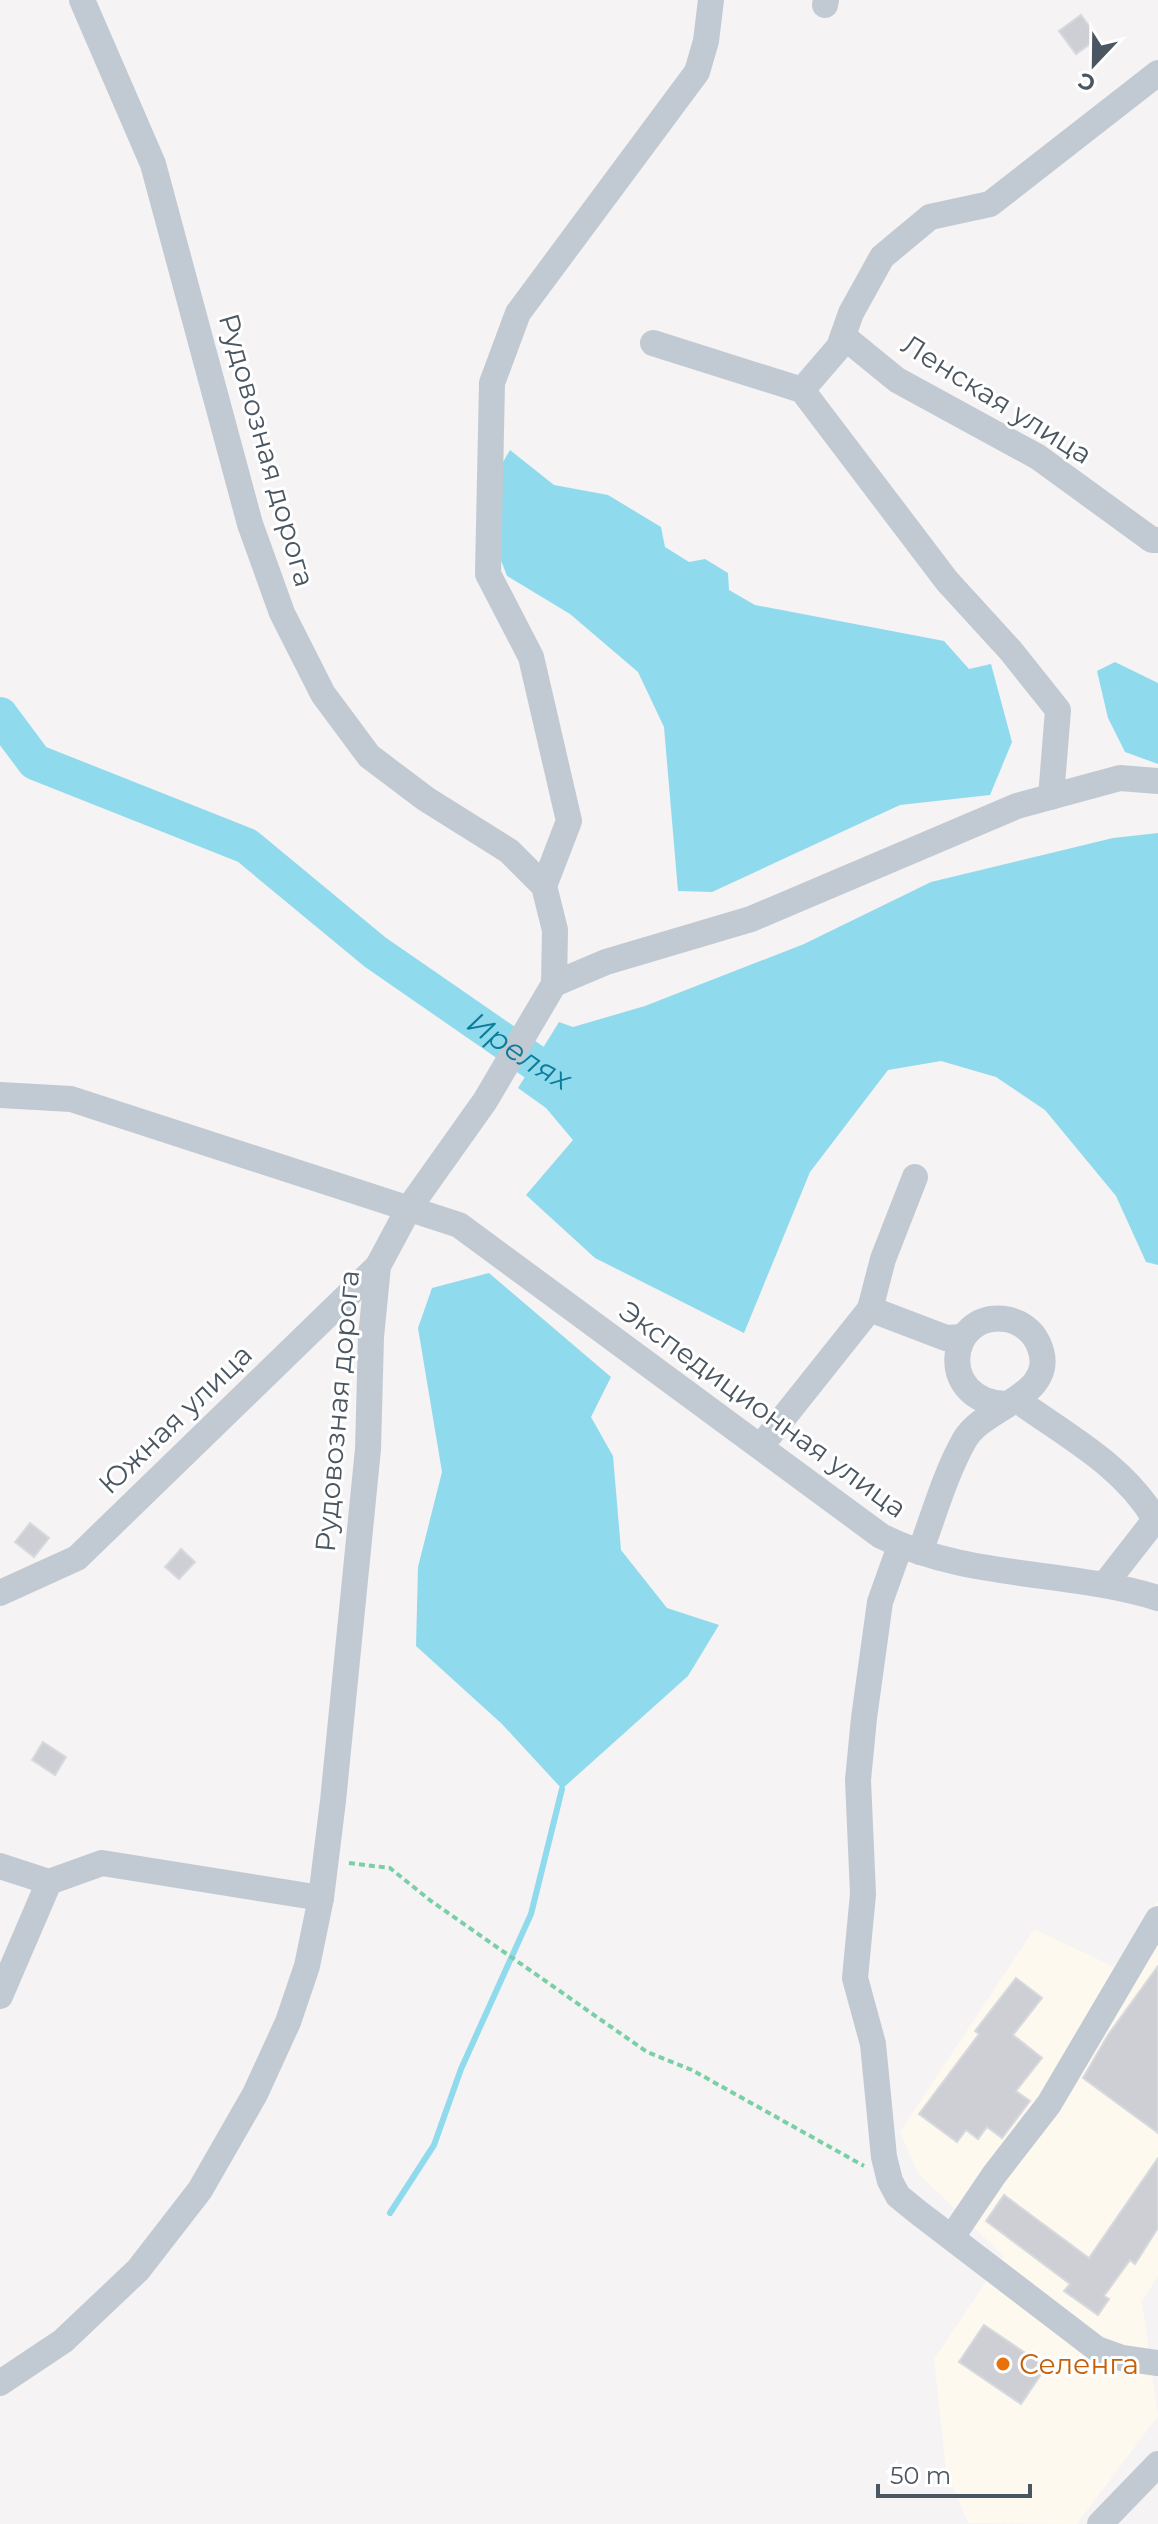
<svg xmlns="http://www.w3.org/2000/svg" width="1158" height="2524" font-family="Montserrat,sans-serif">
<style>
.commercial{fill:#fdf9ef}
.water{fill:#90daee}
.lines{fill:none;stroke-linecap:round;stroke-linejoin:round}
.stream{stroke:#90daee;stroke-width:6}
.river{stroke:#90daee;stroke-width:36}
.building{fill:#cdcfd5;stroke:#d7d9de;stroke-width:2}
.path{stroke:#7ad0a6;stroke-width:4;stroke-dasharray:6 4;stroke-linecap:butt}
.minor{stroke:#c1cad2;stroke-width:26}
.food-dot{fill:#e8710a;stroke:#fff;stroke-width:3}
.labels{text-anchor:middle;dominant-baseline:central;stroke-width:6;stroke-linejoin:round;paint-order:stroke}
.street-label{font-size:28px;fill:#4a5661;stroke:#fff}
.food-label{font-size:28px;fill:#c56008;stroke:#fff;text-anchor:start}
.water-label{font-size:30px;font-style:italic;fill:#0c7c9b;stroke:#fff}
</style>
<rect width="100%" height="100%" fill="#f5f3f3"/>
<polygon class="commercial" points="1158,1901 1158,2276 1142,2301 1158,2416 1077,2524 968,2523 946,2470 934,2359 1003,2256 918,2173 900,2132 1034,1929 1114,1967"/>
<g class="water">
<polygon points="510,450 554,485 608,495 661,527 665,547 689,562 705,559 728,573 729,590 755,605 944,641 969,669 991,664 1012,742 990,795 900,805 712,892 678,891 664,727 638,672 570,614 507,576 494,542 496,474"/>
<polygon points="1115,662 1158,683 1158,764 1125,752 1108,718 1097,671"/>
<polygon points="1158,833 1158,1265 1146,1262 1116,1196 1045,1110 996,1077 941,1061 888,1070 810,1172 744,1333 595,1258 526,1195 573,1140 546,1108 518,1088 559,1022 573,1027 645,1006 804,944 931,882 1113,838"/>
<polygon points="489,1273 611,1377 591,1417 613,1456 621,1550 667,1608 719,1625 688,1676 562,1789 502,1724 416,1646 418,1567 442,1472 418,1328 432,1288"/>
</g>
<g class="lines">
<polyline class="stream" points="390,2213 434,2145 461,2069 531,1914 562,1789"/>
<path class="river" id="s1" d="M0,715L35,762L247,846L375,952L534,1062L575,1085"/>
</g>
<g class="building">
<polygon points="1081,15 1098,38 1076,54 1059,31"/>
<polygon points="30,1523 49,1538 34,1557 15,1542"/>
<polygon points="181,1549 195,1562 179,1579 165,1567"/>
<polygon points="43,1742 66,1757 55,1775 32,1760"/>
<polygon points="1158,1966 1158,2133 1083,2078 1108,2035"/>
<polygon points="1016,1978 1042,1998 1013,2035 1042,2058 1016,2091 1030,2101 1002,2138 987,2127 978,2139 966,2130 957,2142 919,2114 979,2034 975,2031"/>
<polygon points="1158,2158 1158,2228 1135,2264 1130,2260 1104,2296 1109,2299 1098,2315 1064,2291 1070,2284 986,2221 1004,2195 1089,2258"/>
<polygon points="984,2325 1046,2367 1021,2404 959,2362"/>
</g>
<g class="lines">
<polyline class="path" points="349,1863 390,1868 431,1901 647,2052 692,2070 864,2166"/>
<g class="minor">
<polyline points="825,5 826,0"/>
<polyline points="843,336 897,380 1038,457 1152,540 1158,540"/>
<polyline points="653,343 802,390 947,581 1011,651 1058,710 1051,797"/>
<polyline points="802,390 839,347 851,313 882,257 930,217 990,204 1158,73"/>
<polyline points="544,886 569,821 531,657 488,574 492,383 518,313 697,72 706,41 711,0"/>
<polyline points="554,984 606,962 751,919 1017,806 1120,778 1158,781"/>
<path d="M0,1095L71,1099L459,1225L881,1536C966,1579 1068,1570 1158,1598"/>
<polyline points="870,1309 883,1259 915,1177"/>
<path d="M1017,1400C1067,1436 1123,1465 1155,1519"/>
<polyline points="761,1446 870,1309 946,1338 963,1337"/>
<polyline points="900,1546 880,1602 864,1718 858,1780 863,1894 855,1978 873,2044 884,2157 890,2181 898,2196 919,2213 1097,2349 1122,2358 1158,2363"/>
<path d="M920,1552C934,1515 945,1474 965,1439C985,1405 1062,1395 1038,1343C1032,1330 1019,1321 1005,1319C946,1312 937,1401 1005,1404"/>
<polyline points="1105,1584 1158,1516"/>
<polyline points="0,1593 77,1558 378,1266"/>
<polyline points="0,1866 49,1882"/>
<polyline points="0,1996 49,1882 102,1863 321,1898"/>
<polyline points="952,2237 994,2175 1049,2104 1158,1919"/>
<polyline points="0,2383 63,2341 138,2270 200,2190 255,2094 288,2022 307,1966 321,1898 333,1801 368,1449 371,1337 378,1266 409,1208 485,1101 554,984 555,930 544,886 509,851 426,799 369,756 323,694 282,613 250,524 153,164 82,0"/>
<polyline points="1100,2524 1158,2464"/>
</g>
</g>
<circle class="food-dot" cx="1003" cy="2364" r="8"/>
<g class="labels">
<g class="street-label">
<text transform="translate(997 399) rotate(32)">Ленская улица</text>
<text transform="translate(267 450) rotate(74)">Рудовозная дорога</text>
<text transform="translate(763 1409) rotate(36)">Экспедиционная улица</text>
<text transform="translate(337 1411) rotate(-85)">Рудовозная дорога</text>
<text transform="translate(175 1419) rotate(-44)">Южная улица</text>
</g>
<g class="food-label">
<text x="1019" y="2364">Селенга</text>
</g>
<g class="water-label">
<text stroke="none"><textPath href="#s1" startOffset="628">Ирелях</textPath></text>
</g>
</g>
<g transform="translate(1094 64) rotate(202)" stroke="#ffffff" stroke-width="6" paint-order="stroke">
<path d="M0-6L14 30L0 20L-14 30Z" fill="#4a5661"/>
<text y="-12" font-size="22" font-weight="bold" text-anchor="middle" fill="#4a5661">С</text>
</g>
<path d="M878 2484v12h152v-12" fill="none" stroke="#4a5661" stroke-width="4"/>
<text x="890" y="2484" font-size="24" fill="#4a5661" stroke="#ffffff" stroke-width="6" paint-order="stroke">50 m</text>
</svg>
